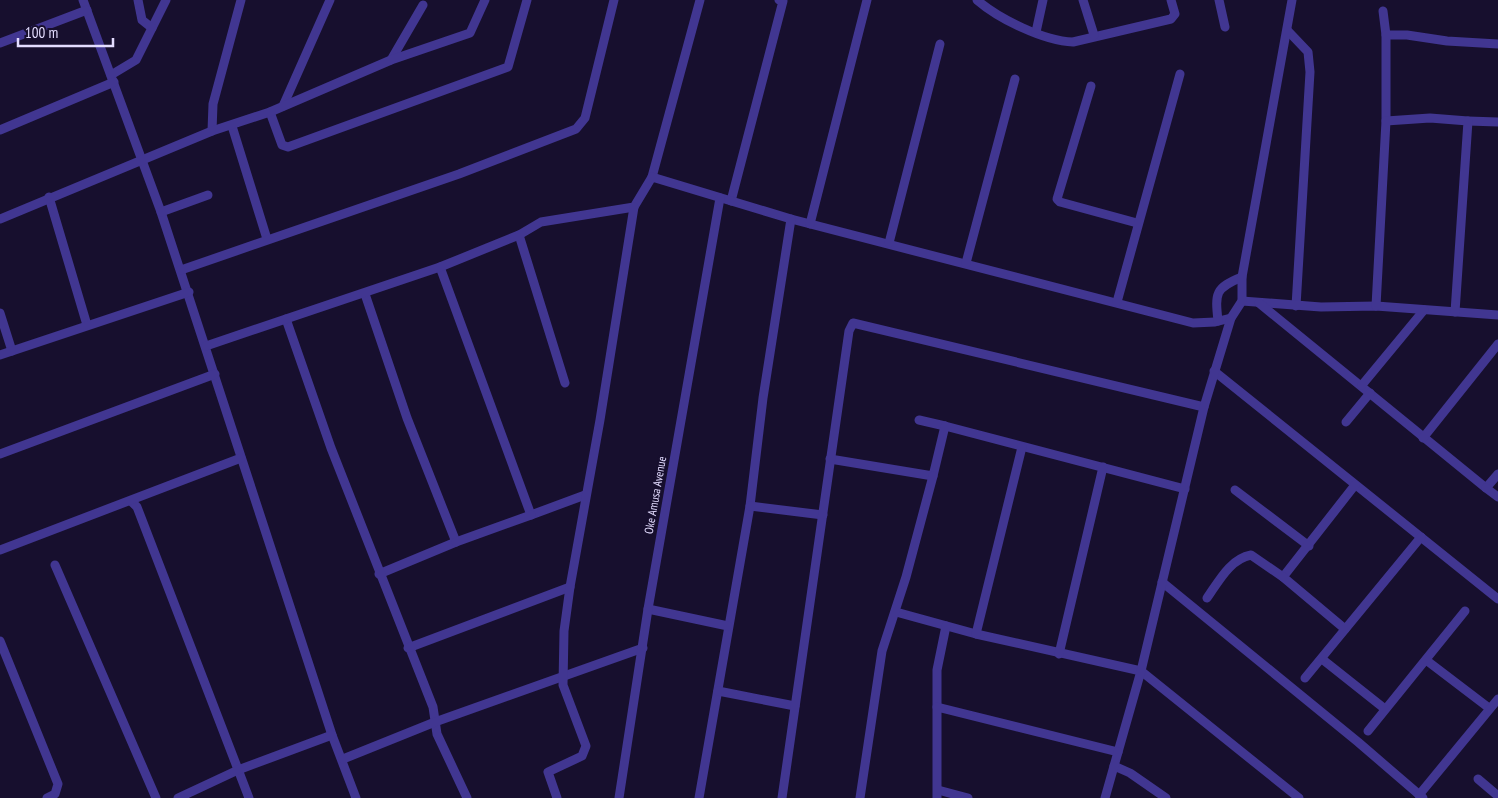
<svg xmlns="http://www.w3.org/2000/svg" width="1498" height="798" font-family="'PT Sans Narrow',sans-serif">
<style>
.lines{fill:none;stroke-linecap:round;stroke-linejoin:round}
.minor{stroke:#413691;stroke-width:9}
.labels{text-anchor:middle;dominant-baseline:central;stroke-width:4;stroke-linejoin:round;paint-order:stroke}
.street-label{font-size:12px;fill:#e3dcff;stroke:#170f2e}
</style>
<rect width="100%" height="100%" fill="#170f2e"/>
<g class="lines">
<g class="minor">
<polyline points="83,0 161,212 332,735 356,798"/>
<path d="M977,0C999,19 1044,41 1073,42L1171,19L1175,14L1171,0"/>
<polyline points="1083,0 1094,35"/>
<polyline points="1219,0 1225,27"/>
<polyline points="1383,11 1386,35"/>
<polyline points="152,28 166,0"/>
<polyline points="1288,31 1308,52 1310,72 1296,306"/>
<polyline points="1036,32 1043,0"/>
<polyline points="0,43 87,10"/>
<polyline points="391,60 423,5"/>
<polyline points="111,75 136,60 152,28 142,20 138,0"/>
<polyline points="1091,86 1057,199 1060,202 1137,223"/>
<polyline points="283,106 330,0"/>
<polyline points="270,112 282,145 288,147 508,67 527,0"/>
<polyline points="1386,121 1386,35 1407,35 1447,41 1498,44"/>
<polyline points="1468,121 1498,122"/>
<polyline points="232,126 267,239"/>
<polyline points="0,130 114,82"/>
<polyline points="212,131 213,104 241,0"/>
<polyline points="652,177 700,0"/>
<polyline points="49,197 87,325"/>
<polyline points="731,201 783,1 779,0"/>
<polyline points="161,212 208,195"/>
<polyline points="0,219 212,131 270,112 391,60 470,33 485,0"/>
<polyline points="791,219 1193,323 1215,322 1231,318"/>
<polyline points="810,224 867,0"/>
<polyline points="519,235 565,383"/>
<polyline points="889,243 940,44"/>
<polyline points="966,263 1015,79"/>
<polyline points="440,267 531,515 585,495"/>
<polyline points="181,270 459,174 576,129 585,118 614,0"/>
<polyline points="365,294 407,418 456,542 379,574"/>
<polyline points="1242,301 1321,307 1376,306 1498,315"/>
<polyline points="1117,302 1180,74"/>
<polyline points="1259,303 1486,488 1498,474"/>
<polyline points="1376,306 1386,121 1430,118 1468,121 1455,312"/>
<polyline points="0,313 12,351"/>
<polyline points="286,319 331,448 433,707 437,734 467,798"/>
<path d="M1218,321C1215,293 1215,288 1242,277"/>
<polyline points="206,346 440,267 519,235 541,222 634,207 652,177 791,219 763,398 750,506 699,798"/>
<polyline points="0,355 189,292"/>
<polyline points="1214,371 1498,599"/>
<polyline points="1362,385 1424,310"/>
<polyline points="919,420 945,426"/>
<polyline points="1346,422 1370,393"/>
<polyline points="1423,438 1498,344"/>
<polyline points="0,454 215,374"/>
<polyline points="830,459 933,476 945,426 1185,489"/>
<polyline points="1486,488 1498,497"/>
<polyline points="1235,490 1309,546"/>
<polyline points="131,501 137,507 249,798"/>
<polyline points="750,506 823,515"/>
<polyline points="456,542 531,515"/>
<polyline points="0,550 241,458"/>
<polyline points="55,565 156,798"/>
<polyline points="1283,577 1355,485"/>
<polyline points="1162,582 1358,742 1423,798"/>
<path d="M1207,598C1219,581 1230,559 1251,555L1283,577L1345,629"/>
<polyline points="648,609 728,626"/>
<polyline points="896,612 976,634 1141,671 1299,798"/>
<polyline points="976,634 1022,447"/>
<polyline points="0,641 58,784 55,794 47,798"/>
<polyline points="408,648 570,587"/>
<polyline points="1059,654 1103,467"/>
<polyline points="1322,659 1385,709"/>
<polyline points="1426,660 1489,708"/>
<polyline points="1305,678 1421,537"/>
<polyline points="718,691 795,706"/>
<polyline points="937,707 937,670 946,626"/>
<polyline points="1368,731 1465,611"/>
<polyline points="343,759 435,722 643,648"/>
<polyline points="1114,766 1130,773 1166,798"/>
<polyline points="1478,779 1498,796"/>
<polyline points="938,790 968,798"/>
<polyline points="1419,795 1498,699"/>
<polyline points="178,798 238,770 332,735"/>
<polyline points="557,798 548,772 582,756 586,746 563,685 564,631 570,587 600,420 634,207"/>
<polyline points="619,798 648,609 720,198"/>
<polyline points="782,798 849,331 853,323 1204,407"/>
<polyline points="860,798 882,651 906,577 933,476"/>
<polyline points="937,798 937,707 1118,752 1141,671 1204,407 1231,318 1242,301 1242,277 1292,0"/>
<polyline points="1105,798 1118,752"/>
</g>
</g>
<g class="labels">
<g class="street-label">
<text transform="translate(655 495) rotate(-80)">Oke Amusa Avenue</text>
</g>
</g>
<path d="M18 38v8h95v-8" fill="none" stroke="#e3dcff" stroke-width="2.5"/>
<text x="25" y="38" font-size="15" fill="#e3dcff" stroke="#170f2e" stroke-width="4" paint-order="stroke">100 m</text>
</svg>
